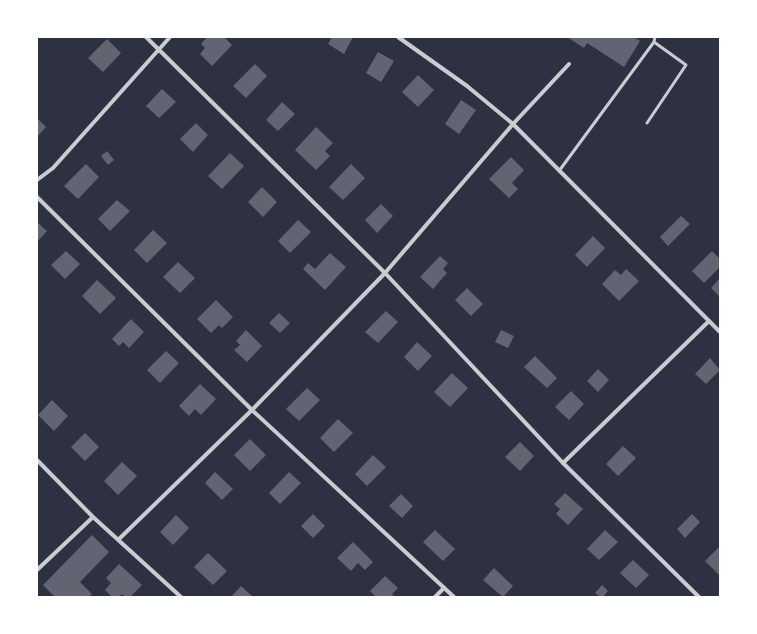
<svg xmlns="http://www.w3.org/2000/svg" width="757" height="634" font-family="'DejaVu Sans',sans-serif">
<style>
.building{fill:#626471}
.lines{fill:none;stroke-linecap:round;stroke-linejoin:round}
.service{stroke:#caccd0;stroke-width:3}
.minor{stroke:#caccd0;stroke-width:4}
</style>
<rect width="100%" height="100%" fill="#2d3142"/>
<g class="building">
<polygon points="207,37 224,37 232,45 212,66 200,54 205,48 201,44"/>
<polygon points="332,37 353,37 344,54 328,44"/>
<polygon points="567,37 633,37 640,41 624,67 587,43 584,48"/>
<polygon points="107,39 121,53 103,72 88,58"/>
<polygon points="378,52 394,61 381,82 366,73"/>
<polygon points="255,64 267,76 246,98 233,86"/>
<polygon points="418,75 434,90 418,107 402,92"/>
<polygon points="162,89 176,102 159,118 146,106"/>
<polygon points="461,100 476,110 459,134 445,124"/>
<polygon points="282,102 295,114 278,131 266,120"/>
<polygon points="37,118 46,127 37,137"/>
<polygon points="196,123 208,135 193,152 180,139"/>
<polygon points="316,127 333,143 325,151 330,156 316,170 295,150"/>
<polygon points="107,151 114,160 108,165 101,156"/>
<polygon points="230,153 244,166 222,189 208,176"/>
<polygon points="511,157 524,170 512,183 518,189 509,198 489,179"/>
<polygon points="86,164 99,177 78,199 64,186"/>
<polygon points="351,164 365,178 343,200 329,187"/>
<polygon points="262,187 277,202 263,217 248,202"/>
<polygon points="117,200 130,211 110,231 98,219"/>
<polygon points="381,204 393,216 377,233 365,220"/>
<polygon points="681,216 690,224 668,246 660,237"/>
<polygon points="298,220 311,232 290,253 278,241"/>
<polygon points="37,222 47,231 37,242"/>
<polygon points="153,230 167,243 147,263 134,250"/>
<polygon points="593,236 605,248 587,267 575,255"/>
<polygon points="66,251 80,264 65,279 51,265"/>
<polygon points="712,251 720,259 720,267 704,283 692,271"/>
<polygon points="330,253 346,267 325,290 303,269 308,263 315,269"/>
<polygon points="440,256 448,263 443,269 447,273 433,289 420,277"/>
<polygon points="178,262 195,278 180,293 163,277"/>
<polygon points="626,269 639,281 619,301 602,284 615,270 621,275"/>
<polygon points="720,278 720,297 711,288"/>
<polygon points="97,280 116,298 100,314 82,296"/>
<polygon points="467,288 483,304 471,316 455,300"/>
<polygon points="216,300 233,317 222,328 219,325 211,333 197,319"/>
<polygon points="386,311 398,322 378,343 365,332"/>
<polygon points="279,313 290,323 280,333 269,323"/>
<polygon points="131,319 144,332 129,348 123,342 119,346 112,339"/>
<polygon points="246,330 262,346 247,362 234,350 240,345 236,341"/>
<polygon points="501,330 514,336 508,348 495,342"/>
<polygon points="417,342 432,356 418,371 404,357"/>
<polygon points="166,351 179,363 160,383 147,370"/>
<polygon points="535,356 557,378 547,388 524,367"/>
<polygon points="710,358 720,370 706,384 695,374"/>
<polygon points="598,369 609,380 598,392 587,381"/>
<polygon points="452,373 468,388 450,407 434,392"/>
<polygon points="200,384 216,399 201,415 195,409 189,416 179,406"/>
<polygon points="307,388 320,400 299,421 286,409"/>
<polygon points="571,391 584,404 569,420 555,407"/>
<polygon points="52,400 68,416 54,431 38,415"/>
<polygon points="338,419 353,433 334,452 320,438"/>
<polygon points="85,433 99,447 85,461 71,447"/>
<polygon points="250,439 266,455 250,471 234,455"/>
<polygon points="520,442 534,456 520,471 505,457"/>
<polygon points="623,446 636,458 618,476 606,464"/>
<polygon points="373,455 386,467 367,486 355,474"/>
<polygon points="122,462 137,476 118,495 104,481"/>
<polygon points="215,472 233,489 222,500 205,483"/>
<polygon points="289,472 301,483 280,504 269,493"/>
<polygon points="565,493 583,509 568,525 556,514 560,509 554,504"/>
<polygon points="401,494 413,506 402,518 389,506"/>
<polygon points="313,514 325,526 313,538 301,526"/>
<polygon points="692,514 700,522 685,538 677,529"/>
<polygon points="176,515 189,528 173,545 160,532"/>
<polygon points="435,530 455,549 443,561 423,542"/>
<polygon points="605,530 618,542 599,560 587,549"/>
<polygon points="92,535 109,552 80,582 92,594 89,597 55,597 43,585"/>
<polygon points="353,542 373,562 365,570 358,563 351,571 337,558"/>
<polygon points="720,546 720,574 719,575 705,561"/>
<polygon points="208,553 227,571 213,585 194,567"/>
<polygon points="633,560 649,575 636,588 620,573"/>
<polygon points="119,564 142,585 130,597 125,597 122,594 119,597 112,597 105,590 111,583 106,578"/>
<polygon points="494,568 513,586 503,597 483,580"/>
<polygon points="385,576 398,588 392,594 395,597 376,597 370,591"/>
<polygon points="602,585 608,591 603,597 600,597 595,593"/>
<polygon points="241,586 253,597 231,597"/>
</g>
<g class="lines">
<g class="service">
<polyline points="647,123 686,65 654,42"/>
<polyline points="559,171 654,42 655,37"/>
</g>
<g class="minor">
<polyline points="146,37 385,273 563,463 699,597"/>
<polyline points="398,37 467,86 513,124 720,332"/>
<polyline points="37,180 53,168 170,37"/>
<polyline points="37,197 252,410 454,597"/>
<polyline points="37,460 93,517 181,597"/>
<polyline points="563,463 709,321"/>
<polyline points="119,539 252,410 385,273 513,124 569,64"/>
<polyline points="37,570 93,517"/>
<polyline points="435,597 444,588"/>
</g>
</g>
<rect width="757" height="634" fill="none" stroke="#ffffff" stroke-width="76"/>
</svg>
